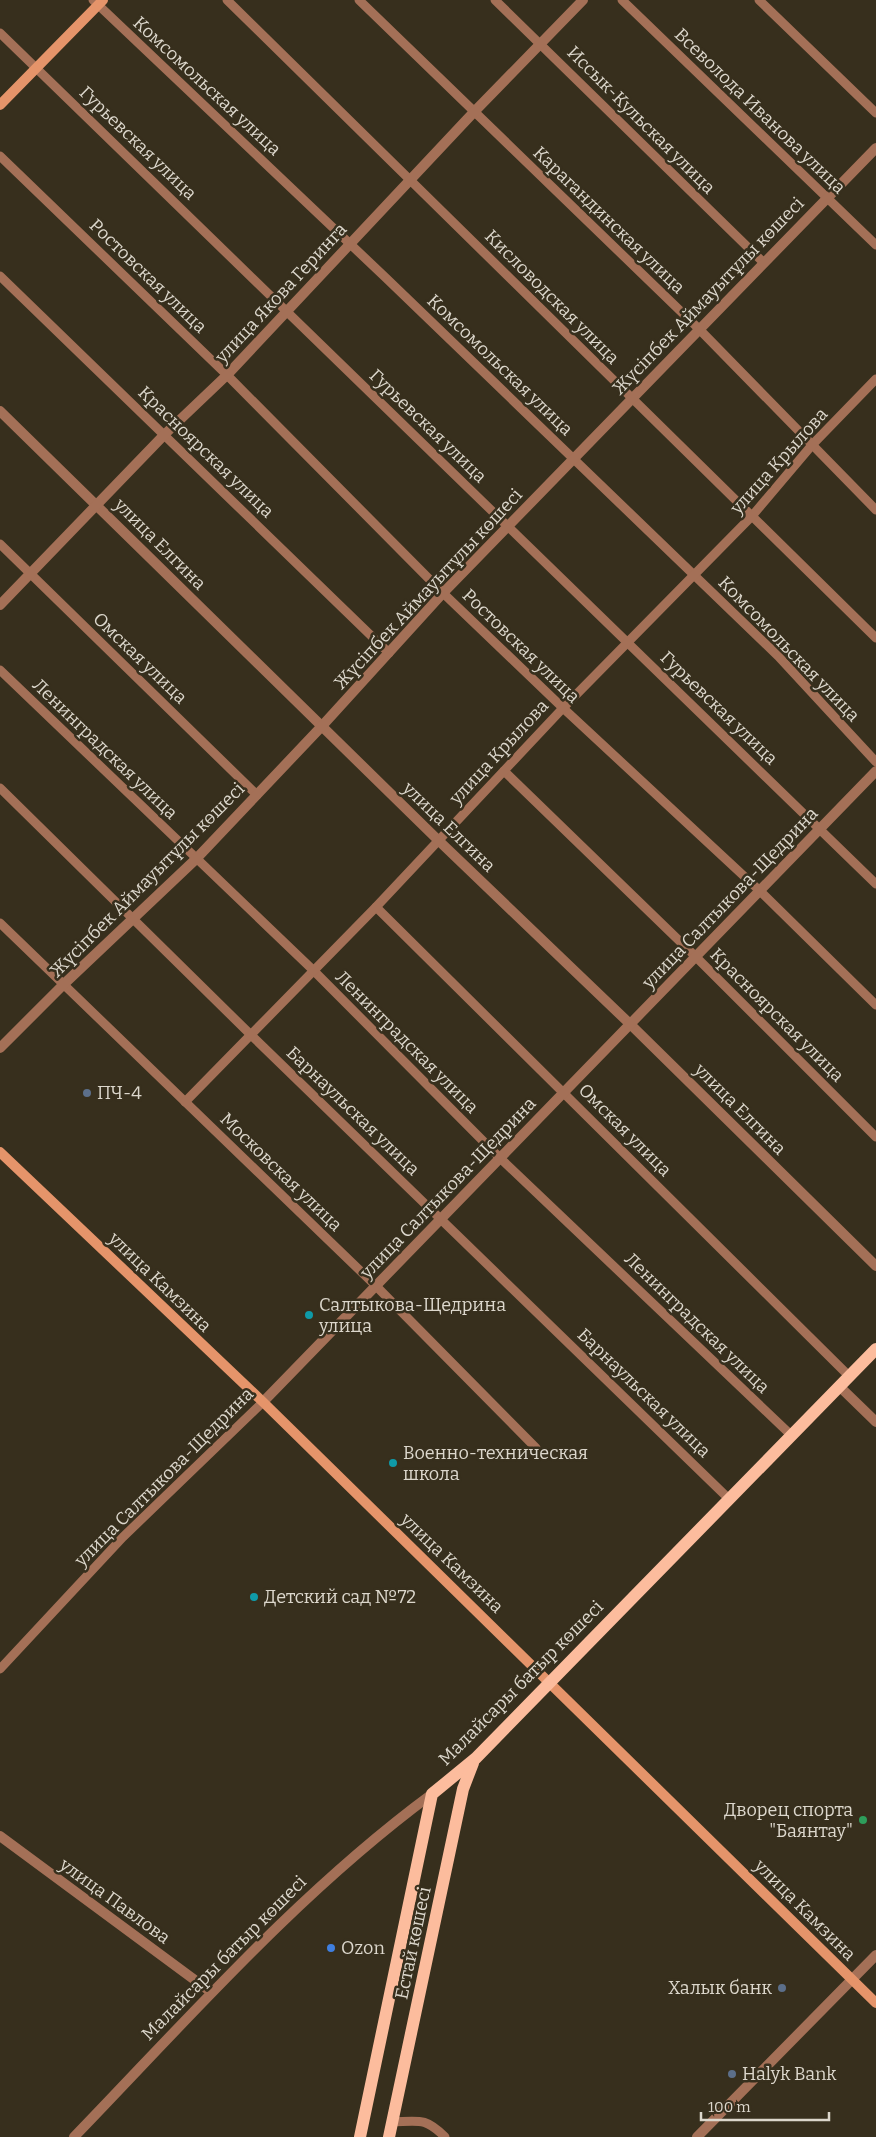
<svg xmlns="http://www.w3.org/2000/svg" width="876" height="2137" font-family="Bitter,serif">
<style>
.lines{fill:none;stroke-linecap:round;stroke-linejoin:round}
.minor{stroke:#a47057;stroke-width:9}
.tertiary{stroke:#a47057;stroke-width:10}
.secondary{stroke:#e5946a;stroke-width:10}
.primary{stroke:#fcbc9d;stroke-width:12}
.service-dot{fill:#5c6f8a;stroke:#372f1d;stroke-width:2}
.culture-dot{fill:#0f9aa8;stroke:#372f1d;stroke-width:2}
.leisure-dot{fill:#2e9e5b;stroke:#372f1d;stroke-width:2}
.shop-dot{fill:#3f7fe0;stroke:#372f1d;stroke-width:2}
.labels{text-anchor:middle;dominant-baseline:central;stroke-width:5;stroke-linejoin:round;paint-order:stroke}
.street-label{font-size:18px;fill:#dcd7cc;stroke:#372f1d}
.poi-label{font-size:18px;fill:#dcd7cc;stroke:#372f1d;text-anchor:start}
</style>
<rect width="100%" height="100%" fill="#372f1d"/>
<g class="lines">
<g class="minor">
<polyline points="93,0 386,278 778,656 876,762"/>
<polyline points="227,0 876,638"/>
<polyline points="359,0 699,329 876,510"/>
<polyline points="495,0 764,263"/>
<polyline points="622,0 876,245"/>
<polyline points="759,0 876,113"/>
<polyline points="0,33 876,884"/>
<polyline points="0,156 227,375 443,593 563,708 760,891 876,1005"/>
<polyline points="0,276 389,653"/>
<polyline points="0,544 257,795"/>
<polyline points="0,670 313,970 500,1158 791,1435"/>
<polyline points="504,771 695,956 876,1137"/>
<polyline points="0,788 251,1035 728,1498"/>
<polyline points="376,907 850,1377"/>
<polyline points="0,923 376,1286 536,1448"/>
<polyline points="185,1102 376,907 563,708 752,516 812,445 876,379"/>
<polyline points="0,1669 123,1537 263,1402"/>
<path d="M392,2122C419,2121 425,2117 445,2137"/>
</g>
<g class="tertiary">
<polyline points="0,411 438,840 630,1024 876,1266"/>
<polyline points="0,605 165,434 227,375 473,113 583,0"/>
<polyline points="0,1048 64,984 196,859 322,726 443,593 876,148"/>
<polyline points="839,1386 876,1422"/>
<polyline points="263,1402 876,771"/>
<polyline points="0,1836 211,1992"/>
<path d="M74,2137C189,2018 298,1893 432,1794"/>
<polyline points="697,2137 876,1955"/>
</g>
<g class="secondary">
<polyline points="0,105 103,0"/>
<polyline points="0,1152 263,1402 876,2003"/>
</g>
<g class="primary">
<polyline points="360,2137 432,1794 476,1758 876,1349"/>
<polyline points="389,2137 463,1789 473,1763"/>
</g>
</g>
<g class="service-dot">
<circle cx="87" cy="1093" r="5"/>
<circle cx="782" cy="1988" r="5"/>
<circle cx="732" cy="2074" r="5"/>
</g>
<g class="culture-dot">
<circle cx="309" cy="1315" r="5"/>
<circle cx="393" cy="1463" r="5"/>
<circle cx="254" cy="1597" r="5"/>
</g>
<circle class="leisure-dot" cx="863" cy="1820" r="5"/>
<circle class="shop-dot" cx="331" cy="1948" r="5"/>
<g class="labels">
<g class="street-label">
<text transform="translate(207 86) rotate(43)">Комсомольская улица</text>
<text transform="translate(760 111) rotate(44)">Всеволода Иванова улица</text>
<text transform="translate(641 120) rotate(45)">Иссык-Кульская улица</text>
<text transform="translate(138 143) rotate(44)">Гурьевская улица</text>
<text transform="translate(609 220) rotate(44)">Карагандинская улица</text>
<text transform="translate(148 276) rotate(44)">Ростовская улица</text>
<text transform="translate(281 293) rotate(-47)">улица Якова Геринга</text>
<text transform="translate(708 296) rotate(-46)">Жүсіпбек Аймауытұлы көшесі</text>
<text transform="translate(552 297) rotate(45)">Кисловодская улица</text>
<text transform="translate(500 365) rotate(44)">Комсомольская улица</text>
<text transform="translate(428 426) rotate(44)">Гурьевская улица</text>
<text transform="translate(206 452) rotate(44)">Красноярская улица</text>
<text transform="translate(779 461) rotate(-48)">улица Крылова</text>
<text transform="translate(160 544) rotate(45)">улица Елгина</text>
<text transform="translate(428 589) rotate(-47)">Жүсіпбек Аймауытұлы көшесі</text>
<text transform="translate(521 646) rotate(44)">Ростовская улица</text>
<text transform="translate(789 649) rotate(46)">Комсомольская улица</text>
<text transform="translate(140 658) rotate(44)">Омская улица</text>
<text transform="translate(719 708) rotate(44)">Гурьевская улица</text>
<text transform="translate(105 749) rotate(44)">Ленинградская улица</text>
<text transform="translate(499 752) rotate(-47)">улица Крылова</text>
<text transform="translate(449 827) rotate(44)">улица Елгина</text>
<text transform="translate(147 880) rotate(-45)">Жүсіпбек Аймауытұлы көшесі</text>
<text transform="translate(730 898) rotate(-46)">улица Салтыкова-Щедрина</text>
<text transform="translate(777 1015) rotate(45)">Красноярская улица</text>
<text transform="translate(407 1042) rotate(45)">Ленинградская улица</text>
<text transform="translate(740 1109) rotate(45)">улица Елгина</text>
<text transform="translate(353 1111) rotate(44)">Барнаульская улица</text>
<text transform="translate(625 1130) rotate(45)">Омская улица</text>
<text transform="translate(281 1172) rotate(44)">Московская улица</text>
<text transform="translate(448 1188) rotate(-46)">улица Салтыкова-Щедрина</text>
<text transform="translate(160 1282) rotate(44)">улица Камзина</text>
<text transform="translate(697 1323) rotate(44)">Ленинградская улица</text>
<text transform="translate(644 1393) rotate(44)">Барнаульская улица</text>
<text transform="translate(164 1477) rotate(-45)">улица Салтыкова-Щедрина</text>
<text transform="translate(452 1563) rotate(44)">улица Камзина</text>
<text transform="translate(521 1683) rotate(-45)">Малайсары батыр көшесі</text>
<text transform="translate(115 1901) rotate(36)">улица Павлова</text>
<text transform="translate(805 1910) rotate(45)">улица Камзина</text>
<text transform="translate(413 1943) rotate(-78)">Естай көшесі</text>
<text transform="translate(224 1958) rotate(-45)">Малайсары батыр көшесі</text>
</g>
<g class="poi-label">
<text x="97" y="1093">ПЧ-4</text>
<text x="319" y="1305">Салтыкова-Щедрина<tspan x="319" dy="21">улица</tspan></text>
<text x="403" y="1453">Военно-техническая<tspan x="403" dy="21">школа</tspan></text>
<text x="264" y="1597">Детский сад №72</text>
<text x="853" y="1810" text-anchor="end">Дворец спорта<tspan x="853" dy="21">"Баянтау"</tspan></text>
<text x="341" y="1948">Ozon</text>
<text x="772" y="1988" text-anchor="end">Халык банк</text>
<text x="742" y="2074">Halyk Bank</text>
</g>
</g>
<path d="M701 2112v8h128v-8" fill="none" stroke="#dcd7cc" stroke-width="2.5"/>
<text x="708" y="2112" font-size="15" fill="#dcd7cc" stroke="#372f1d" stroke-width="4" paint-order="stroke">100 m</text>
</svg>
